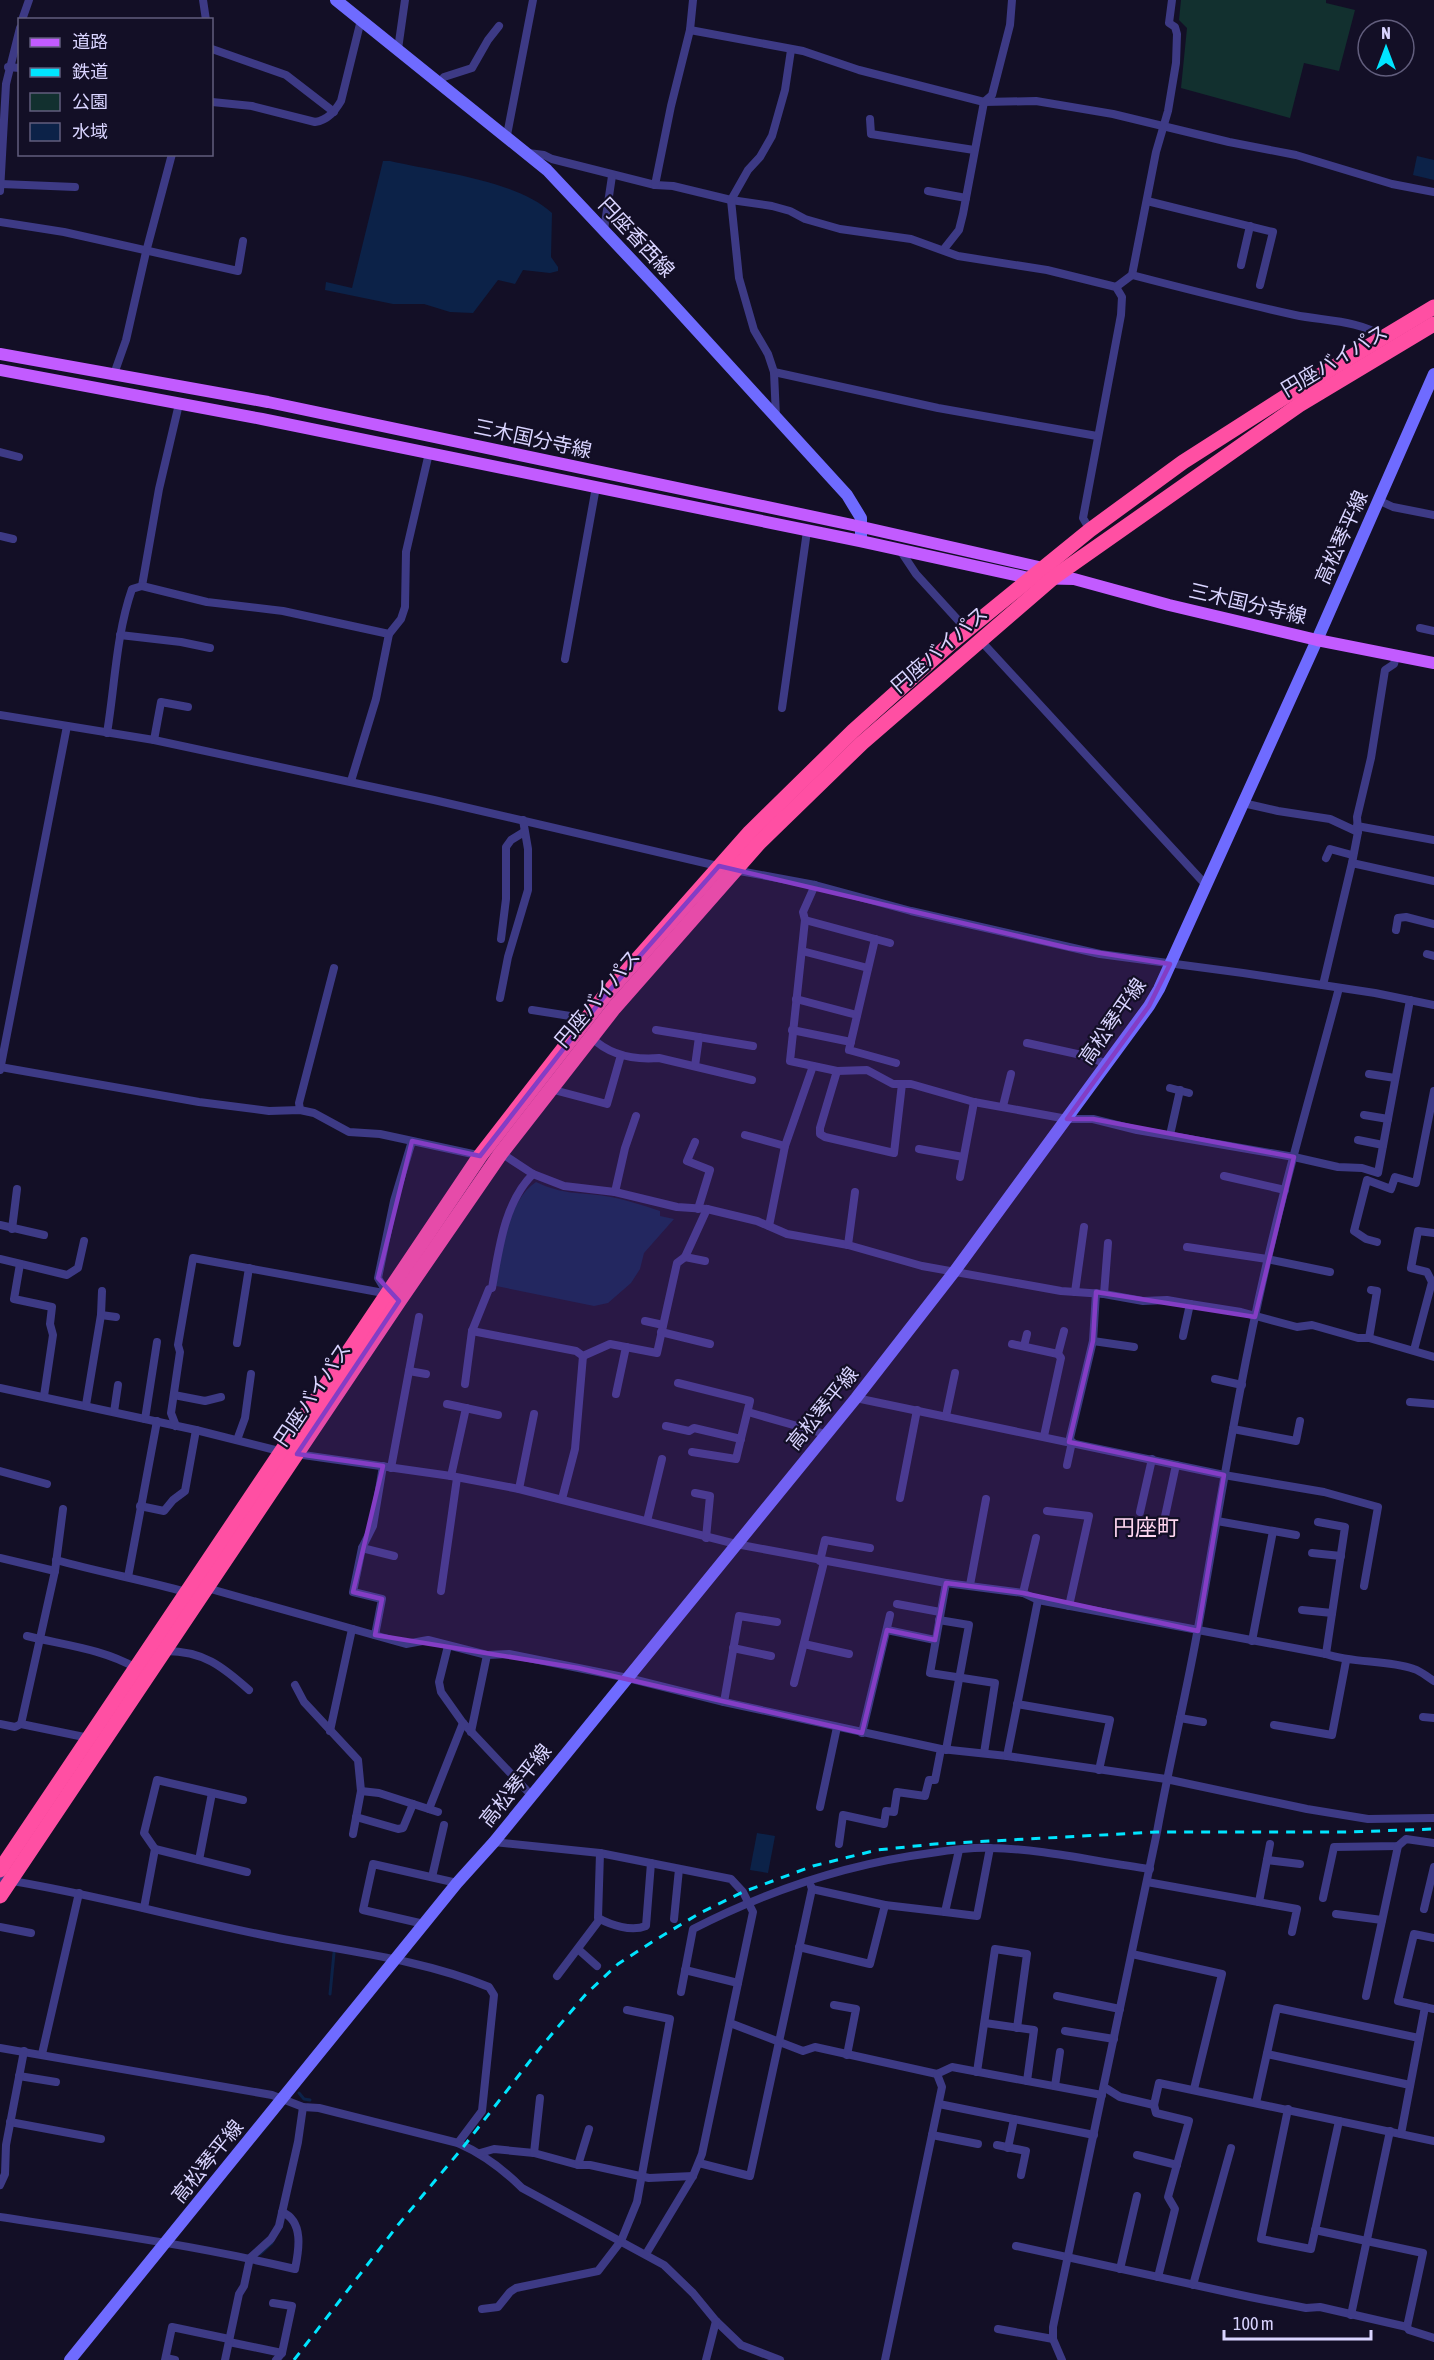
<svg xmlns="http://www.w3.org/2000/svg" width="1434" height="2360" font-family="'Asap Condensed','Noto Sans JP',sans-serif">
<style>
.green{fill:#12302f}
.water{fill:#0c2248}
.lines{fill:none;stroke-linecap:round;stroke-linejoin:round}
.stream{stroke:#0c2248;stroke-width:3}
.street{stroke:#3d3a85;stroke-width:8}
.secondary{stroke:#6f6bff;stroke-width:12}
.primary{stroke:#c25bff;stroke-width:12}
.highway{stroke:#ff4fa3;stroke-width:15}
.rail{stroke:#00e5ff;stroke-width:3;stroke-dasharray:9 8;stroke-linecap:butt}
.marked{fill:#843dc5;fill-opacity:0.2;stroke:#843dc5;stroke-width:4.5;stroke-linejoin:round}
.labels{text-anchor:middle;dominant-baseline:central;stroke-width:4.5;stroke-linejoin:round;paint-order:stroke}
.street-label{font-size:20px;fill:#d9d4ff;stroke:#130f26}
.quarter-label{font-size:22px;fill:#ffd6f0;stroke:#130f26}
</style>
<rect width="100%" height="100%" fill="#130f26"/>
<polygon class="green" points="1181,0 1326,0 1326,3 1355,10 1339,71 1304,63 1290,118 1181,88 1187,28 1179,20"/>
<g class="water">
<polygon points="1417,156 1434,160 1434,180 1413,175"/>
<path d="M383,161H390C437,172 516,180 552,213L551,257L558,267V271L550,273L523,270L515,284L498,280L473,313L450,312L424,304H393L325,290L326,282L352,288Z"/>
<path d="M536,1182C564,1195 577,1192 605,1196C624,1199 642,1205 660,1211V1216L674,1219L644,1253L640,1269L631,1283L608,1303L594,1306L496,1286C501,1254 507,1201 536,1182Z"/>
<polygon points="757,1833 775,1836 768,1873 750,1870"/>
</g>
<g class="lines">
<g class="stream">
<polyline points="330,1994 334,1953"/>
<polyline points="299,2093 304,2099 310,2100"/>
<polyline points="260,2254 272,2243"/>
</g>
<g class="street">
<polyline points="203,0 206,20"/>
<polyline points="22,20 29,0"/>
<polyline points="690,30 803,51 859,70 984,102 1036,101 1113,114 1229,142 1296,155 1392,184 1434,192"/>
<polyline points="212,49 286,75 334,112"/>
<polyline points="398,49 405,0"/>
<polyline points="8,67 20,68"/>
<polyline points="440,82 444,77 472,68 488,40 499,26"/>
<path d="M212,102L252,106L315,122C328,120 335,111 341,101L361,20"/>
<polyline points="870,119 871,134 974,150"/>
<polyline points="507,135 533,0"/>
<polyline points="528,153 544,155 552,159 655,185 673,186 731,200 772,206 790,211 805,219 840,229 911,239 958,256 1047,270 1116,287 1122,297 1121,315 1083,518 1090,530"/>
<polyline points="1,184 75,187"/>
<polyline points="655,185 671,106 690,30 693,0"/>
<polyline points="0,191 6,84 20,28"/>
<polyline points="928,191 966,198"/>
<polyline points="1147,201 1273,232 1260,285"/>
<polyline points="0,222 64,232 238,271 243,241"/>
<polyline points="604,230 612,176"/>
<polyline points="944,249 959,230 963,214 984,102 992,95 1010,25 1012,0"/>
<polyline points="1241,265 1250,226"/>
<path d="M1132,275C1186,289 1240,303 1295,315C1324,321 1359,320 1384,337"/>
<polyline points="1116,287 1132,275 1156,152 1168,111 1176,63 1177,34 1175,27 1169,23 1172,0"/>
<polyline points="774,372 938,408 1097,436"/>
<polyline points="114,374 126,340 146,252 172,154"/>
<polyline points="776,417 774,372 768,354 754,330 739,278 731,200 748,170 760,157 772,136 785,90 791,50"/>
<polyline points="0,452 19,457"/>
<polyline points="1378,500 1393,507 1434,515"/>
<polyline points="0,536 13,539"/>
<polyline points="900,550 916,574 967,630"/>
<polyline points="142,586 159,489 179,404"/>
<polyline points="1420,628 1434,631"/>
<polyline points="120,635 181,642 210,648"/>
<polyline points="981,641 1206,885"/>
<polyline points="565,659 596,487"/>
<polyline points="782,708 807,531"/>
<polyline points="0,715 154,740 434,800 722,867"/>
<path d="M107,733C115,685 116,635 132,589L142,586L207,602L283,611L389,634L401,619L405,607L406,552L429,453"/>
<polyline points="154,740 161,702 188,707"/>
<polyline points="351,781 376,699 389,634"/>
<polyline points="1243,803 1278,811 1330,819 1358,832"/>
<polyline points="1357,826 1434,840"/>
<polyline points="1326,858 1330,849 1352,855"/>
<polyline points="1352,863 1434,881"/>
<polyline points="734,870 815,885 911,911 1100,954 1243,973 1375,993 1434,1005"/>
<polyline points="815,885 803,912 805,920 790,1061 837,1071 867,1070 893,1084 911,1084 974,1102 1067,1119 1093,1119 1137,1130 1294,1157 1338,1167 1362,1168 1378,1173 1410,1000"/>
<polyline points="805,920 890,943"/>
<polyline points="1396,930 1398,918 1406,917 1434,924"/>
<polyline points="501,939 506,899 506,847 511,840 524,832"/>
<polyline points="875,939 849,1050 896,1063"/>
<polyline points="802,951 868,968"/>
<polyline points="1427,954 1434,956"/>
<polyline points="1323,985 1352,863 1358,832 1357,817 1371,758 1385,670 1394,664 1396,656"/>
<polyline points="500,998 508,957 528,890 528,849 523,820"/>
<polyline points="796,999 857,1015"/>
<polyline points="532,1010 570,1016 581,1025"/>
<polyline points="656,1030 753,1046"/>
<polyline points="792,1030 851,1042"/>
<path d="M591,1037C609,1055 634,1060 659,1058L752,1080"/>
<polyline points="1027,1043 1086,1056 1107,1064"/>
<polyline points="695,1066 699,1037"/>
<polyline points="0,1067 199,1102 269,1111 300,1110 314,1113 349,1132 380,1134 482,1156"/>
<polyline points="0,1070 67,726"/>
<polyline points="837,1071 820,1128 820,1134 825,1137 894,1153 902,1084"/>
<polyline points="1369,1074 1395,1078"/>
<polyline points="1170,1088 1189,1093"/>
<polyline points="550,1089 607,1104 621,1055"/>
<polyline points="1003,1106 1011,1074"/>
<polyline points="300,1110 299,1103 334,968"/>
<polyline points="1364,1115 1388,1119"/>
<polyline points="745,1135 785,1146"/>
<polyline points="1170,1135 1180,1090"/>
<polyline points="1358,1140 1383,1145"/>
<polyline points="695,1142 687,1161 710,1170 698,1209"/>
<polyline points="919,1149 963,1157"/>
<polyline points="498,1154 501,1153 533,1174 564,1186 615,1192 677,1207 707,1209 757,1221 787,1234 848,1245 922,1266 1061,1291 1104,1294 1143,1301 1167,1300 1190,1304 1241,1312 1297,1327 1312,1325 1358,1338 1369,1338 1434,1357"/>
<polyline points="1224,1176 1285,1190"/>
<polyline points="960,1177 974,1102"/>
<polyline points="615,1192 625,1148 636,1116"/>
<polyline points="0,1225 44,1235"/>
<polyline points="769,1226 785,1146 813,1066"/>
<polyline points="12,1229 17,1189"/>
<polyline points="1377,1242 1366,1239 1354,1231 1367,1180 1391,1189 1395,1177 1416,1183 1434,1091"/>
<polyline points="848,1245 855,1192"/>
<polyline points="1187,1247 1267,1259 1330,1272"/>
<polyline points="685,1257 705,1261"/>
<polyline points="0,1259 67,1275 78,1268 84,1241"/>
<polyline points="20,1264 14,1299 52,1307 50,1324 53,1335 44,1396"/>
<polyline points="1075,1292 1084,1227"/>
<polyline points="387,1293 378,1278 394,1201 412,1141"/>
<polyline points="1104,1294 1108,1243"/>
<polyline points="101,1315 116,1317"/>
<polyline points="645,1321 663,1325"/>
<polyline points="472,1331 576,1351 583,1356 610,1344 657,1353 677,1263 685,1257 707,1209"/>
<polyline points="661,1332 710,1344"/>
<polyline points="1183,1336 1190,1304"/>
<polyline points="1369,1338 1377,1291 1371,1290"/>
<polyline points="1093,1341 1134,1347"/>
<polyline points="237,1343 249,1268"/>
<polyline points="1012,1344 1058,1354 1061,1358 1044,1436"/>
<polyline points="1024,1346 1027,1334"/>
<polyline points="1414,1350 1432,1282 1427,1272 1411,1268 1418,1231 1434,1233"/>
<polyline points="1058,1354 1064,1331"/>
<polyline points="409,1371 426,1374"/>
<polyline points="1215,1379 1242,1385"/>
<polyline points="678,1383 750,1401 736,1459 692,1452"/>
<path d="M465,1384L472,1331L489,1289L492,1288C499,1249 504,1203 533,1174"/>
<polyline points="0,1388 196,1430 283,1452"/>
<polyline points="616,1394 626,1347"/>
<polyline points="174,1395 205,1401 221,1397"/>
<polyline points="856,1398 1224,1475 1324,1492 1378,1507 1364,1586"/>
<polyline points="1410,1402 1434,1404"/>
<polyline points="447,1404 498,1415"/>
<polyline points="86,1405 101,1315 102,1291"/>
<polyline points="114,1412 118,1385"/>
<polyline points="748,1412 825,1434"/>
<polyline points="946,1416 955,1373"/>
<polyline points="145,1419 157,1342"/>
<polyline points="176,1426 171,1413 180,1352 178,1345 193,1258 389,1294"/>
<polyline points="666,1426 689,1431 694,1428 741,1439"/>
<polyline points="1233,1429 1296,1441 1300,1421"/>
<polyline points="237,1440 245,1418 251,1374"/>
<polyline points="1069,1442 1093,1341 1096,1293"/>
<path d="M296,1454L451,1476L519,1489L736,1544L946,1583L1023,1593L1038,1600L1326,1654C1355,1664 1385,1659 1414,1669C1421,1671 1427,1677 1434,1681"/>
<polyline points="1067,1465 1072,1442"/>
<polyline points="391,1468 419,1317"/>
<polyline points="0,1471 47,1484"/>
<polyline points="451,1476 466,1408"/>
<polyline points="519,1489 534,1414"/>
<polyline points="695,1493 710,1496 706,1538"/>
<polyline points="900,1498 917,1410"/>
<polyline points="562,1499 575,1449 583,1356"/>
<polyline points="140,1506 164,1511 173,1500 185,1491 196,1430"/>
<polyline points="1047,1511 1089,1516 1069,1606"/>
<polyline points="1140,1512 1152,1459"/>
<polyline points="647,1521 662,1459"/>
<polyline points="1164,1521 1176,1465"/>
<polyline points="1217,1521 1296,1535"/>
<polyline points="1318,1522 1345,1527 1326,1654"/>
<polyline points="362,1548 394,1556"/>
<polyline points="1312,1553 1341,1556"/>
<polyline points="0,1558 55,1571"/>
<path d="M56,1560C99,1572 143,1580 186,1592"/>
<polyline points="820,1561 825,1540 870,1548"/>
<polyline points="128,1577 157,1421"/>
<polyline points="946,1583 930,1673 995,1683 984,1753"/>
<polyline points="970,1585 986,1499"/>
<polyline points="207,1588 406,1644 428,1640 487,1655 509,1654 628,1678 724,1702 941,1749 1007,1756 1166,1779 1307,1809 1368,1819 1434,1818"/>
<polyline points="441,1591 457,1478"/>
<polyline points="1023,1593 1036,1538"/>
<polyline points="897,1604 940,1612"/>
<polyline points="1302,1610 1332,1613"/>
<polyline points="939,1620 969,1625 946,1750"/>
<polyline points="887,1630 935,1640"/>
<polyline points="375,1635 382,1599 353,1592 362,1548 373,1526 383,1466"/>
<path d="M27,1636C64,1645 103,1649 136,1668"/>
<polyline points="1252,1641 1273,1531"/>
<polyline points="804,1644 849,1654"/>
<polyline points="448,1646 439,1682 441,1692 463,1723 532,1796"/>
<polyline points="733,1648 771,1656"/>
<path d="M166,1651C203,1651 222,1666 249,1690"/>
<polyline points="794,1683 824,1562"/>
<polyline points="295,1685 304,1702 358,1760 361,1791 353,1834"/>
<polyline points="724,1702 739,1616 777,1622"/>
<polyline points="1017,1704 1110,1720 1099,1770"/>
<polyline points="1423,1717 1434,1718"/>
<polyline points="1180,1718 1203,1722"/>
<polyline points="0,1724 15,1727 21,1724 89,1738"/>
<polyline points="21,1724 55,1571 63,1509"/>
<polyline points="1274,1725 1332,1735 1346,1661"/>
<polyline points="330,1731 352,1629"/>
<polyline points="471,1732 487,1655"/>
<polyline points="862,1733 890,1615"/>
<polyline points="1007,1756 1038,1600"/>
<polyline points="361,1791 379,1793 438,1812"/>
<polyline points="820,1807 837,1727"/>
<polyline points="429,1809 463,1723"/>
<polyline points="356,1817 398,1829 403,1828 413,1804"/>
<polyline points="494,1842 600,1853 731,1879 743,1892 753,1912 702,2154 693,2176 646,2254"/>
<polyline points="839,1844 843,1815 884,1824 886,1811 894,1812 897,1792 925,1796 929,1780 935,1780 941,1749"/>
<polyline points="155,1849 247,1872"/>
<path d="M600,1853L598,1918C611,1925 631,1932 646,1926L651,1863"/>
<polyline points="199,1860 212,1793"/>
<polyline points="1267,1860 1300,1864"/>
<polyline points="432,1877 444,1825"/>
<path d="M0,1879C90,1893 178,1918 268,1936C342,1951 418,1958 489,1987L494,1995L482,2111L458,2143"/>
<polyline points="1147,1882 1297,1909 1292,1932"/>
<polyline points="811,1886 812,1889 885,1905 945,1912 959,1850"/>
<polyline points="1323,1898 1334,1847 1398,1846 1406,1839 1434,1843"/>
<polyline points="1259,1902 1270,1844"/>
<polyline points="144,1908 155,1849 144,1833 157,1780 243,1800"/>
<polyline points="1424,1909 1434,1867"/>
<polyline points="945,1912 977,1916 990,1848"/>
<polyline points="1336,1914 1382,1920"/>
<polyline points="674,1919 679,1869"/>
<polyline points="424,1924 363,1910 373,1864 457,1883"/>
<polyline points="0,1927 31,1933"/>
<polyline points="1434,1938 1414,1934 1398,2001 1434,2009"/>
<polyline points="799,1947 870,1964 885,1905"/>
<polyline points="579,1950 597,1966"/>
<polyline points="1132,1954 1222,1974 1194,2089"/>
<polyline points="685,1970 738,1983"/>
<polyline points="557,1976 600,1919"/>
<path d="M681,1992L693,1929C769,1890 846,1864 931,1853C951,1850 971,1847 991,1848C1043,1849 1097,1862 1150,1869"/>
<polyline points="1057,1996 1120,2009"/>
<polyline points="1366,1996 1398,1846"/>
<polyline points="834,2005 856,2009 847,2055"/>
<polyline points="730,2023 803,2051 815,2047 937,2074 952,2067 1102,2095"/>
<polyline points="985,2023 1034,2030 1027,2081"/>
<polyline points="1065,2031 1114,2039"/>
<path d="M0,2048L272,2095L303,2107L319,2108L458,2143C483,2154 503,2169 522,2188L664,2265L693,2293L716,2321L741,2345L780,2360"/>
<polyline points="42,2054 79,1893"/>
<polyline points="1267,2054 1410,2085"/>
<polyline points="977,2072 995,1949 1027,1954 1017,2028"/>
<polyline points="19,2076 56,2082"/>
<polyline points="1055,2086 1060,2052"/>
<polyline points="1104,2087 1120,2097 1154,2105 1159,2083 1434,2141"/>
<polyline points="1256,2103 1277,2008 1419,2038"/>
<polyline points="939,2104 1094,2135"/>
<polyline points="1154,2105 1156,2113 1189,2121 1168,2197 1175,2209 1158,2277"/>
<polyline points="1288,2109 1261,2239 1311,2249 1339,2121"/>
<polyline points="10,2122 101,2139"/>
<polyline points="1401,2134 1425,2007"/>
<polyline points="932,2135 978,2144"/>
<polyline points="997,2145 1026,2151 1021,2175"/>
<polyline points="1008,2148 1014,2119"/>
<polyline points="480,2153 494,2149 534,2153 578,2165 590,2165 649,2178 693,2176"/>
<polyline points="534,2153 540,2098"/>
<polyline points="1137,2155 1177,2165"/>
<polyline points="699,2163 750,2176 812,1889"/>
<polyline points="578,2165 589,2129"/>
<polyline points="0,2185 5,2174 6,2145 24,2051"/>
<path d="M0,2217C99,2232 198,2246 295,2269C299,2250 304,2221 282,2212"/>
<polyline points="1315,2230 1423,2253 1407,2327"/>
<polyline points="1016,2246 1250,2297 1306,2308 1320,2307 1407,2327 1409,2330 1434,2338"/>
<polyline points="1120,2269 1137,2196"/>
<polyline points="1193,2285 1231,2148"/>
<polyline points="273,2303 292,2306 282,2353 276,2360"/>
<polyline points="482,2309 498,2307 510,2292 516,2288 598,2271 621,2241 637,2202 670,2019 627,2010"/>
<polyline points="1351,2315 1390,2131"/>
<polyline points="998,2329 1053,2339"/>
<polyline points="229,2342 282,2353"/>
<polyline points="166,2358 175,2360"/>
<polyline points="165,2360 172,2327 229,2339"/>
<polyline points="225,2360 239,2294 244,2286 250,2258 271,2239 279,2226 298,2142 303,2107"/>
<polyline points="706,2360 716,2321"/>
<polyline points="885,2360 942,2087 937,2074"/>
<path d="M1062,2360L1053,2339V2327L1157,1832C1169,1764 1186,1696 1198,1628C1221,1499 1241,1369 1272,1241C1292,1156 1317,1072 1339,988"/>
</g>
<g class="secondary">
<polyline points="336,0 547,170 658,288 847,495 861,518 861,537"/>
<polyline points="70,2360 457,1883 494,1842 856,1398 954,1272 1149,1006 1159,989 1317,640 1434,374"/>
</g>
<g class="primary">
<polyline points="0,354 268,402 862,527 1043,568 1048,572"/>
<polyline points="0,370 262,419 860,541 1029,578 1074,579 1169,605 1317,640 1434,663"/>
</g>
<g class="highway">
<polyline points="0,1870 480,1156 603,998 750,832 853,731 950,644 1090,530 1183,462 1291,393 1434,307"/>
<polyline points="0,1896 399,1301 501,1153 614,1008 760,842 862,743 1054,577 1299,405 1434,324"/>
</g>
<polyline class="rail" points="294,2360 398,2225 464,2146 540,2048 586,1994 618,1964 652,1942 700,1913 743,1892 813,1866 877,1850 935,1844 1157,1832 1348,1832 1434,1829"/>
</g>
<path class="marked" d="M719,866L1069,948L1170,964L1149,1006L1067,1119H1093L1294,1157L1255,1317L1096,1292L1093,1341L1069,1442L1224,1475L1198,1631L1023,1593L946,1583L935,1640L887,1630L862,1733L578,1668L375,1635L382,1599L353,1592L383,1466L297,1454L399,1301L378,1278L412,1141L480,1156L603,998Z"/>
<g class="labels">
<g class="street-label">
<text transform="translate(637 237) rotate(47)">円座香西線</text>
<text transform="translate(1334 360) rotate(-31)">円座バイパス</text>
<text transform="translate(533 438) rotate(12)">三木国分寺線</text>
<text transform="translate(1341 537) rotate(-66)">高松琴平線</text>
<text transform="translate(1248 603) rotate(13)">三木国分寺線</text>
<text transform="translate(939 649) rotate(-41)">円座バイパス</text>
<text transform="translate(597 998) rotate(-50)">円座バイパス</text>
<text transform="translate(1112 1021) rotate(-55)">高松琴平線</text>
<text transform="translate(312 1394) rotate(-56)">円座バイパス</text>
<text transform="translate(822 1408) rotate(-51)">高松琴平線</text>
<text transform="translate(515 1785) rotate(-51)">高松琴平線</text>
<text transform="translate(207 2161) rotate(-51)">高松琴平線</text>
</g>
<g class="quarter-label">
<text x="1146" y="1527">円座町</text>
</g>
</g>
<rect x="18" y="18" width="195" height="138" fill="#130f26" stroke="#625e7d" stroke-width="1.5"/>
<rect x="30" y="38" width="30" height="9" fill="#c25bff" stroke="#625e7d" stroke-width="1.5"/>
<text x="72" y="48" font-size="18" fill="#d9d4ff">道路</text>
<rect x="30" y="68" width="30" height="9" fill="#00e5ff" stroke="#625e7d" stroke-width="1.5"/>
<text x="72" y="78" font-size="18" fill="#d9d4ff">鉄道</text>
<rect x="30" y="93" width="30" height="18" fill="#12302f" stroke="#625e7d" stroke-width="1.5"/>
<text x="72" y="108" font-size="18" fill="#d9d4ff">公園</text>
<rect x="30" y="123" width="30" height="18" fill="#0c2248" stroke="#625e7d" stroke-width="1.5"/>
<text x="72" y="138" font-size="18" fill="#d9d4ff">水域</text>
<g transform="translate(1386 48)"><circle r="28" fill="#130f26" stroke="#625e7d" stroke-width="1.5"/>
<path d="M0-4.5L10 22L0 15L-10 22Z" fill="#00e5ff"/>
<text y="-9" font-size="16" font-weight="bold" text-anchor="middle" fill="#d9d4ff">N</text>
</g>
<path d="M1224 2330v9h147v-9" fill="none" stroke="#d9d4ff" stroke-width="3"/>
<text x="1233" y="2330" font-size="18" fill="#d9d4ff" stroke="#130f26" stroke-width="4.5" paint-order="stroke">100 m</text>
</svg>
